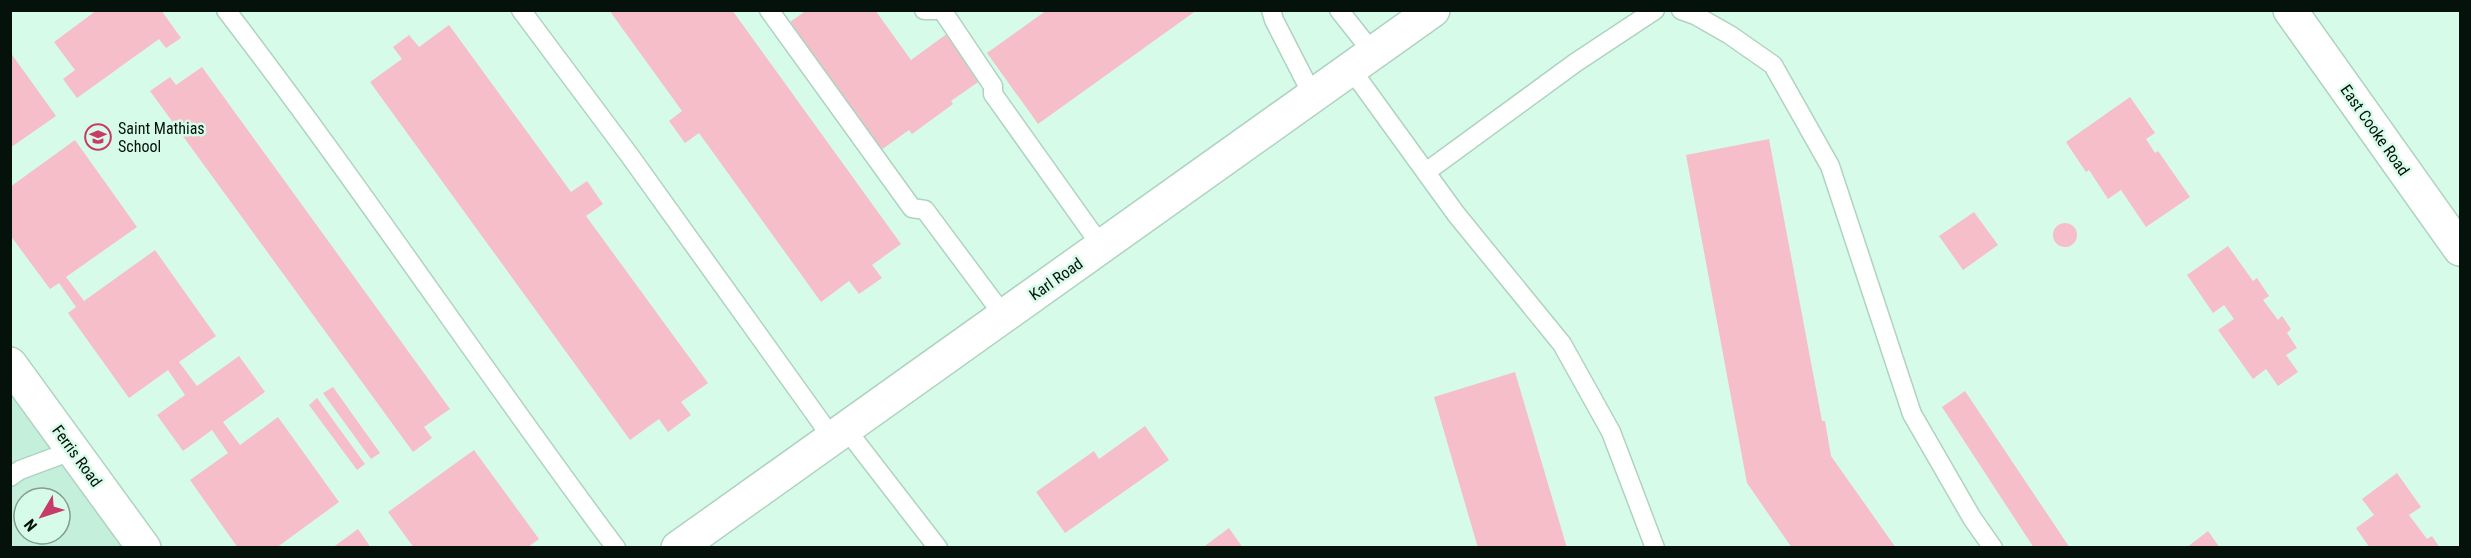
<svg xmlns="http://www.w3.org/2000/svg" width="2471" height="558" font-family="'Roboto Condensed',sans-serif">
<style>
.built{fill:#c4efda;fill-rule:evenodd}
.building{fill:#f6bec9}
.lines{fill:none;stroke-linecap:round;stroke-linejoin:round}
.service-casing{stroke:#afd2c1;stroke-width:21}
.secondary-casing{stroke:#afd2c1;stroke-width:36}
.service{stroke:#fff;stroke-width:18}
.secondary{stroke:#fff;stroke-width:33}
.labels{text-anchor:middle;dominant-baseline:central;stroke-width:5;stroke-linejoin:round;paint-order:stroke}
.poi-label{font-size:16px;fill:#05110b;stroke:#d7fbe9;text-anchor:start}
.street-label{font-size:16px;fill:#05110b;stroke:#d7fbe9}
</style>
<rect width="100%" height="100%" fill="#d7fbe9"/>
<path class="built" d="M10,366L144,547H11ZM24,498H60V534H24Z"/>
<g class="building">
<polygon points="97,10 161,10 181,38 166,48 159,39 77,98 63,79 75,70 54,42"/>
<polygon points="609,10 732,10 901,244 872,265 882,278 859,294 849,281 821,302 699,133 685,143 669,121 682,111"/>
<polygon points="807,10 875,10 911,60 948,33 981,80 951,101 953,104 912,134 909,130 881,150 790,22"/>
<polygon points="1047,10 1197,10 1038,124 987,53"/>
<polygon points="449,25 571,192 587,181 603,204 586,216 708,383 681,402 691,415 668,432 659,419 630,440 370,82 402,59 393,47 409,35 419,47"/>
<polygon points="10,52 56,116 10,148"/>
<polygon points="202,67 450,409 424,427 432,438 413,452 150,91 170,77 176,85"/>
<polygon points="2130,97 2155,133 2146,139 2155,153 2158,151 2190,197 2146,227 2121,190 2108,199 2089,170 2086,172 2066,142"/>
<polygon points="1769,139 1822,421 1825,421 1831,456 1896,548 1792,548 1747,483 1686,155"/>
<polygon points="75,140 137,227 66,277 84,301 155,250 216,336 179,362 197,386 239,356 265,392 223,422 240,445 278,417 339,502 276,548 238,548 190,480 228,453 212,430 183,451 157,415 185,395 168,370 129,398 68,313 76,307 59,283 50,289 10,235 10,187"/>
<polygon points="1974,212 1998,245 1963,270 1939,236"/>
<circle cx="2065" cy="235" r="12"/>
<polygon points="2228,246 2253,281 2257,278 2269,296 2263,300 2278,320 2282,316 2291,329 2287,333 2297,348 2286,355 2298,372 2278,386 2266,369 2253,379 2218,330 2234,319 2224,305 2213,313 2187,275"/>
<polygon points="1515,372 1567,548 1478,548 1434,397"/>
<polygon points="333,387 380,453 371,459 323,393"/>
<polygon points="1965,391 2070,548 2034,548 1942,407"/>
<polygon points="317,398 365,464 357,470 309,405"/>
<polygon points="1145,426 1169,460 1065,533 1036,492 1094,451 1099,459"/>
<polygon points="474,450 539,539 527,548 414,548 388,512"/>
<polygon points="2397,473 2421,507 2409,515 2427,539 2432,536 2440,548 2370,548 2356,528 2374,515 2362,499"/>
<polygon points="1229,528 1243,548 1202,548"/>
<polygon points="358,529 371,548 332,548"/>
<polygon points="2208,531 2220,548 2186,548"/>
</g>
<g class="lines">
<g class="service-casing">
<g id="service">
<path d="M226,10C361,186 483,370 616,548"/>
<polyline points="521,10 630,156 833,439"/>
<polyline points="769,10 912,208 925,210 1004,316"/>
<polyline points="924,10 939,10"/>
<polyline points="942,10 993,86 993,94 1102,247"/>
<polyline points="1271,10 1274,20 1313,96"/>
<polyline points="1339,10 1373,53"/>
<polyline points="1681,10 1695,15 1730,35 1773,65 1830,166 1912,414 1972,518 1993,548"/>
<polyline points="1351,69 1456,214 1562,344 1611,432 1655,548"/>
<polyline points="1426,172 1575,63 1655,10"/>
<polyline points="846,429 938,548"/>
<polyline points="10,477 20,470 74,450"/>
</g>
</g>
<g class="secondary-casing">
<g id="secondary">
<polyline points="2290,10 2460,249"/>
<polyline points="10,364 144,548"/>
<polyline points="678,548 1433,10"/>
</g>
</g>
<use href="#service" class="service"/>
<use href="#secondary" class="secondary"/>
</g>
<defs>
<g id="school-ring" transform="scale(1.35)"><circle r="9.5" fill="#d7fbe9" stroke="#c83a67" stroke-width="1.5"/><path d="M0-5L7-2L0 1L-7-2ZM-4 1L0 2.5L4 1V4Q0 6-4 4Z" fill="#c83a67"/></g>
</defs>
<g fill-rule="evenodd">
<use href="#school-ring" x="98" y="137"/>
</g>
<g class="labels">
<g class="poi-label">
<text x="118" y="128">Saint Mathias<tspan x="118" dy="18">School</tspan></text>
</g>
<g class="street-label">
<text transform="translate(2375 130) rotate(55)">East Cooke Road</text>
<text transform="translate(1056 279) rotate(-35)">Karl Road</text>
<text transform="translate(77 456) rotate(54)">Ferris Road</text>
</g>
</g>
<rect width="2471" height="558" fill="none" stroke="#05110b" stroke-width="24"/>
<g transform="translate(42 516) rotate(231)"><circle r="28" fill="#d7fbe9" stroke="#839d90" stroke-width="1.5"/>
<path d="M0-4.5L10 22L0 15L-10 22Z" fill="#c83a67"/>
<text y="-9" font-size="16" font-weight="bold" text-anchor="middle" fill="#05110b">N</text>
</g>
</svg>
